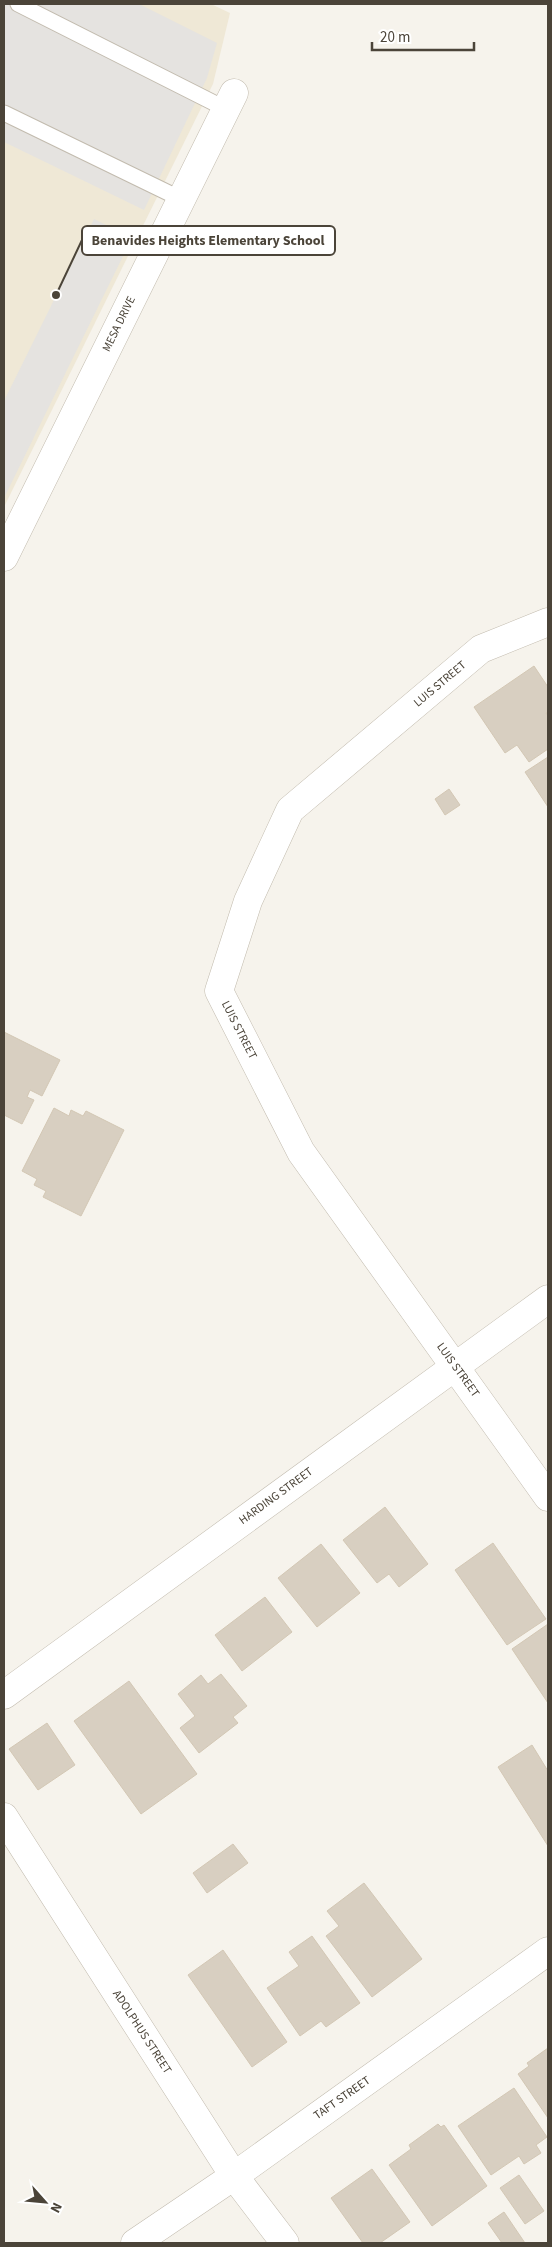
<svg xmlns="http://www.w3.org/2000/svg" width="552" height="2247" font-family="'Source Sans 3',sans-serif">
<style>
.education{fill:#efe8d6}
.parking{fill:#e5e3e0}
.building{fill:#d8cfc1;stroke:#d3c7b4}
.lines{fill:none;stroke-linecap:round;stroke-linejoin:round}
.lane-casing{stroke:#c2bbae;stroke-width:17}
.street-casing{stroke:#c2bbae;stroke-width:29}
.lane{stroke:#fff;stroke-width:15}
.street{stroke:#fff;stroke-width:28}
.labels{text-anchor:middle;dominant-baseline:central;stroke-width:4.5;stroke-linejoin:round;paint-order:stroke}
.street-label{font-size:12px;fill:#4b4439;stroke:#fff}
.leader{fill:none;stroke:#4b4439;stroke-width:2}
.callout-dot{fill:#4b4439;stroke:#fff;stroke-width:2}
.callout{fill:#fff;stroke:#4b4439;stroke-width:2}
.callout-label{font-size:14px;text-anchor:middle;font-weight:bold;fill:#4b4439}
</style>
<rect width="100%" height="100%" fill="#f6f3ec"/>
<polygon class="education" points="4,4 211,4 230,13 213,84 4,507"/>
<g class="parking">
<polygon points="4,4 139,4 217,43 207,78 144,210 4,142"/>
<polygon points="94,219 132,238 4,498 4,401"/>
</g>
<g class="building">
<polygon points="534,666 548,687 548,712 546,713 548,716 548,749 529,762 517,745 505,753 474,707"/>
<polygon points="548,757 548,807 525,772"/>
<polygon points="449,789 460,805 445,815 435,799"/>
<polygon points="4,1032 60,1060 42,1096 30,1090 27,1097 34,1100 22,1124 4,1115"/>
<polygon points="54,1108 69,1116 71,1110 83,1116 86,1111 124,1130 81,1216 43,1197 46,1191 34,1185 37,1179 22,1171"/>
<polygon points="385,1507 428,1564 399,1587 389,1574 377,1583 343,1540"/>
<polygon points="493,1543 546,1619 507,1645 455,1570"/>
<polygon points="321,1544 360,1593 317,1627 278,1578"/>
<polygon points="265,1597 292,1632 242,1671 215,1635"/>
<polygon points="548,1624 548,1703 512,1649"/>
<polygon points="221,1674 247,1706 233,1717 238,1723 199,1753 180,1728 195,1716 178,1694 201,1675 208,1684"/>
<polygon points="129,1681 197,1774 141,1814 74,1721"/>
<polygon points="47,1723 75,1765 38,1790 9,1749"/>
<polygon points="532,1745 548,1771 548,1846 498,1767"/>
<polygon points="233,1844 248,1863 207,1893 193,1873"/>
<polygon points="364,1883 422,1959 372,1997 326,1936 339,1926 327,1911"/>
<polygon points="312,1936 360,2003 326,2027 321,2021 300,2036 267,1988 299,1966 289,1952"/>
<polygon points="223,1950 287,2042 252,2067 188,1975"/>
<polygon points="548,2048 548,2118 518,2074 529,2066 527,2063"/>
<polygon points="514,2088 547,2137 536,2145 541,2153 524,2164 519,2156 491,2175 458,2126"/>
<polygon points="438,2124 441,2127 444,2125 487,2186 432,2226 389,2165 411,2149 409,2145"/>
<polygon points="372,2169 410,2222 380,2243 363,2243 331,2198"/>
<polygon points="519,2175 544,2211 525,2224 500,2188"/>
<polygon points="504,2212 525,2243 502,2243 488,2223"/>
</g>
<g class="lines">
<g class="lane-casing">
<g id="lane">
<polyline points="18,4 226,109"/>
<polyline points="4,113 181,199"/>
</g>
</g>
<g class="street-casing">
<g id="street">
<polyline points="4,557 234,93"/>
<polyline points="548,622 481,649 290,810 248,901 219,991 301,1152 548,1497"/>
<polyline points="4,1695 548,1299"/>
<polyline points="4,1817 234,2176 285,2243"/>
<polyline points="135,2243 234,2176 548,1951"/>
</g>
</g>
<use href="#lane" class="lane"/>
<use href="#street" class="street"/>
</g>
<g class="labels">
<g class="street-label">
<text transform="translate(119 324) rotate(-64)">MESA DRIVE</text>
<text transform="translate(440 684) rotate(-40)">LUIS STREET</text>
<text transform="translate(239 1030) rotate(63)">LUIS STREET</text>
<text transform="translate(458 1370) rotate(54)">LUIS STREET</text>
<text transform="translate(276 1496) rotate(-36)">HARDING STREET</text>
<text transform="translate(142 2032) rotate(57)">ADOLPHUS STREET</text>
<text transform="translate(342 2098) rotate(-35)">TAFT STREET</text>
</g>
</g>
<path class="leader" d="M56 295L82 240"/>
<circle class="callout-dot" cx="56" cy="295" r="5"/>
<rect class="callout" x="82" y="226" width="253" height="29" rx="5"/>
<g class="callout-label">
<text x="208" y="245">Benavides Heights Elementary School</text>
</g>
<rect width="552" height="2247" fill="none" stroke="#4b4439" stroke-width="10"/>
<g transform="translate(45 2202) rotate(117)" stroke="#ffffff" stroke-width="4" paint-order="stroke">
<path d="M0-4L9 19L0 12L-9 19Z" fill="#4b4439"/>
<text y="-8" font-size="14" font-weight="bold" text-anchor="middle" fill="#4b4439">N</text>
</g>
<path d="M372 42v8h102v-8" fill="none" stroke="#4b4439" stroke-width="2.5"/>
<text x="380" y="42" font-size="15" fill="#4b4439" stroke="#ffffff" stroke-width="4" paint-order="stroke">20 m</text>
</svg>
